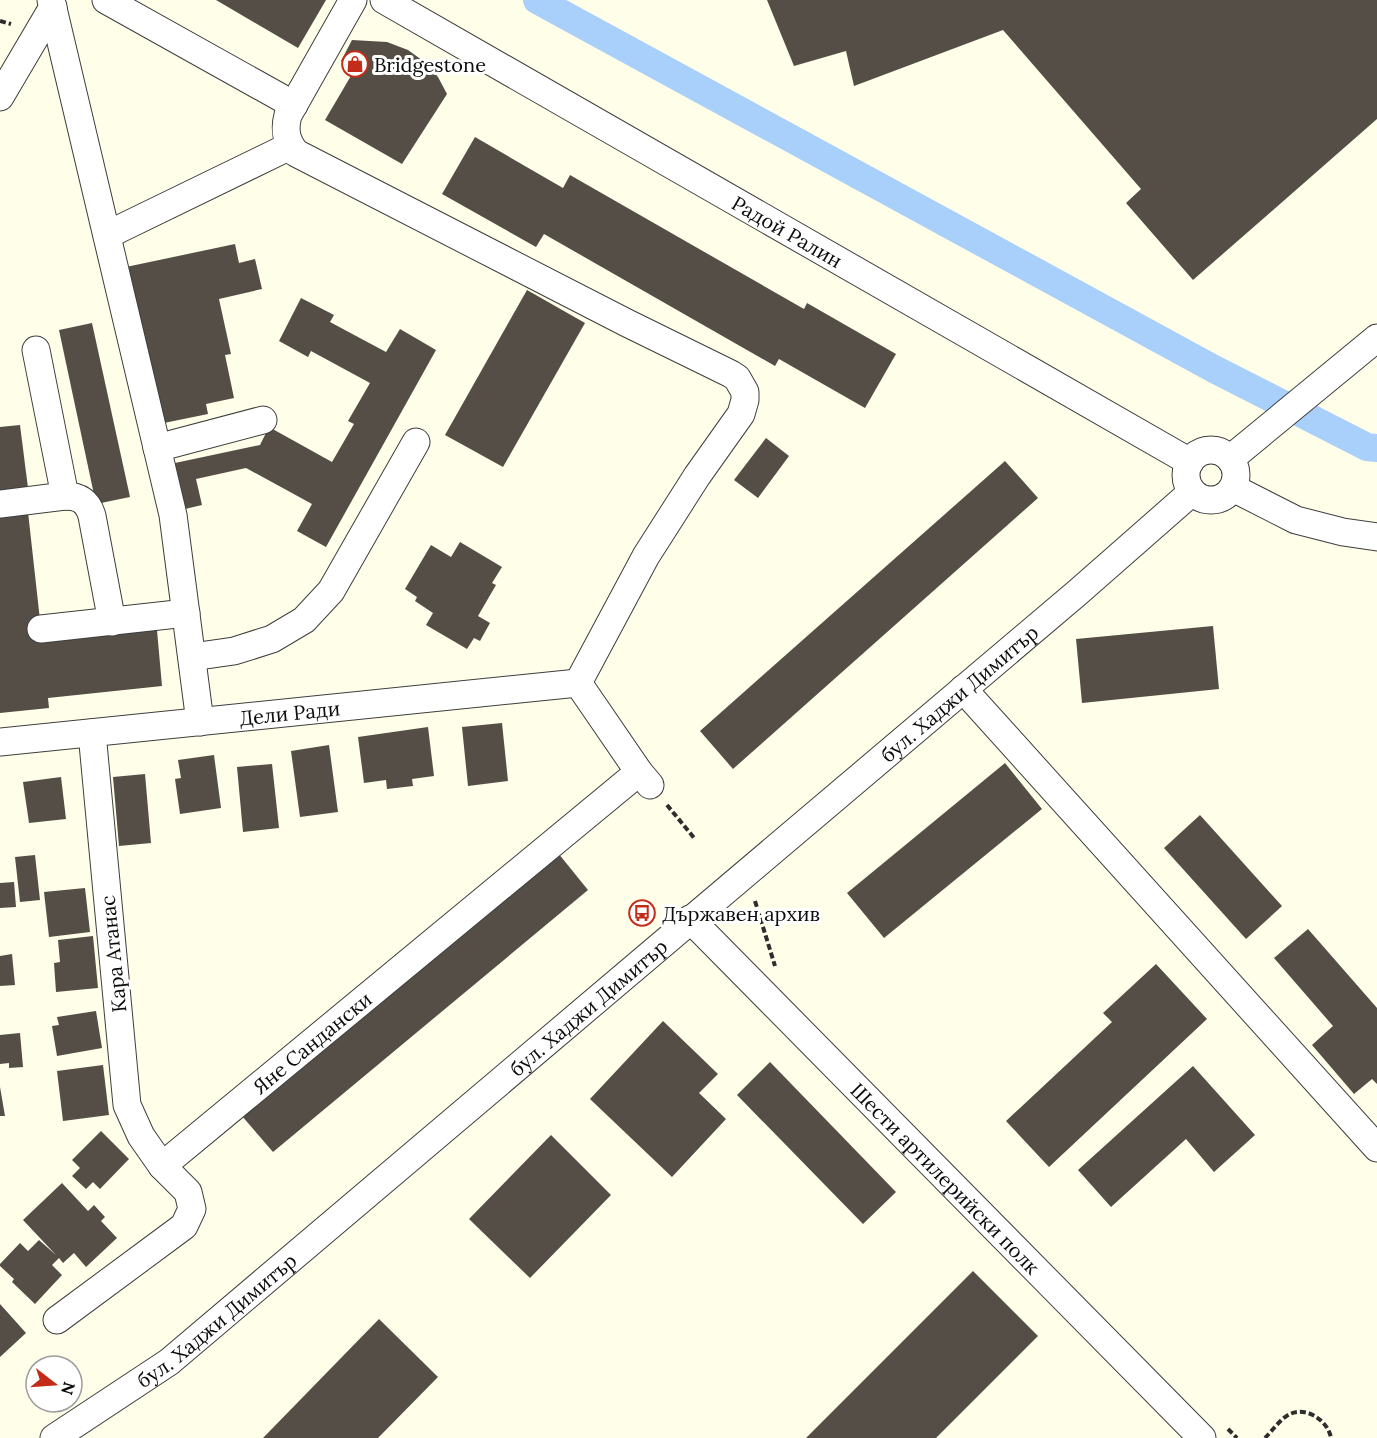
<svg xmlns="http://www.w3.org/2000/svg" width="1377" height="1438" font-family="Lora,serif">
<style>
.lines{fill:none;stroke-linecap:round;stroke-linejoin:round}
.canal{stroke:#a9cffb;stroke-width:28}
.building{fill:#544e46}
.minor-casing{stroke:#3e3e3e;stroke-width:29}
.path{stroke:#2d2d2d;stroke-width:4;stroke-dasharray:6 3;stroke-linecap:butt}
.minor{stroke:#fff;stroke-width:27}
.labels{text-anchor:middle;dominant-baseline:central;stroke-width:6;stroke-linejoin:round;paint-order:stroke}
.poi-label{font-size:20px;fill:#0b0b0b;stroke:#fff;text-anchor:start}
.street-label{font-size:20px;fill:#0b0b0b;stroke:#fff}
</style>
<rect width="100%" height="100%" fill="#fffee9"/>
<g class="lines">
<polyline class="canal" points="537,0 1214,369 1367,447 1377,448"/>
</g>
<g class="building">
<polygon points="216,0 326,0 298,48"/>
<polygon points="767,0 1377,0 1377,119 1193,280 1126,203 1141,189 1003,30 854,86 846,51 794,66"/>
<polygon points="352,40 387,42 408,50 426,63 438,77 447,94 402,164 325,120 355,69 341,61"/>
<polygon points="475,137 563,188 570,175 804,309 807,303 896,354 865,408 779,359 775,366 544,234 536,247 442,194"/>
<polygon points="235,244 239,263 255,259 262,289 219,299 231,354 225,355 234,398 206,404 208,414 159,424 126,267"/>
<polygon points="527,290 585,323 503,467 445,435"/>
<polygon points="301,298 334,315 330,322 386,352 400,329 436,350 326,547 297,531 312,504 246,468 196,479 202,505 185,509 175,463 260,445 269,427 332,462 354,424 348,421 370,383 311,351 308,357 279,341"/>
<polygon points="92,323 130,497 96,504 59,330"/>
<polygon points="20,425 28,488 0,491 0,427"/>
<polygon points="766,438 789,456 758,498 734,480"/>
<polygon points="1005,461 1038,498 733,769 700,731"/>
<polygon points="28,512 42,638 156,619 162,686 48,698 49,708 0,713 0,515"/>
<polygon points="460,542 502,567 492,583 496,585 478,616 490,623 480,641 474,638 467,649 426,625 433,613 415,601 417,597 405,589 431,545 451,557"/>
<polygon points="1213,626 1219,689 1082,703 1076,639"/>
<polygon points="502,723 508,781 468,786 462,727"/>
<polygon points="428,727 434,776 412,779 413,786 387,789 386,780 364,783 358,737"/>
<polygon points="329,745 338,812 300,817 291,751"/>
<polygon points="214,755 221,808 180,814 175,779 181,778 178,760"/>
<polygon points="1005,763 1042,809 884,938 847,893"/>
<polygon points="272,764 279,828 243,832 237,767"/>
<polygon points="145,774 151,843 119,846 113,777"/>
<polygon points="61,777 66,819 29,823 23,782"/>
<polygon points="1200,815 1282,906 1246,939 1164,848"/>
<polygon points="558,853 588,890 273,1152 242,1116"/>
<polygon points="35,855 40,900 20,902 15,857"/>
<polygon points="14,882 16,907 0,908 0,883"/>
<polygon points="85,888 90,932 49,937 44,892"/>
<polygon points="1308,929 1377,1008 1377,1084 1372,1079 1354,1094 1312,1045 1333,1026 1274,958"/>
<polygon points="93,936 98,988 56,992 54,963 60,962 58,940"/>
<polygon points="12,954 15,985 0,986 0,956"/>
<polygon points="1156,964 1207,1019 1049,1167 1006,1121 1112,1022 1103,1013"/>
<polygon points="96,1011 102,1048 57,1056 52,1026 59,1025 57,1017"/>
<polygon points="663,1021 718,1074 699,1093 726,1119 672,1177 590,1099"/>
<polygon points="20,1033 23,1067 9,1068 9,1063 0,1064 0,1035"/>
<polygon points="770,1062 896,1192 863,1224 737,1095"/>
<polygon points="103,1065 109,1115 63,1121 57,1071"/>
<polygon points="1193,1066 1255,1135 1214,1172 1186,1139 1111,1207 1078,1170"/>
<polygon points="0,1087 5,1116 0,1116"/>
<polygon points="101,1131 129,1159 100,1189 93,1182 86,1189 72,1176 80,1168 72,1160"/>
<polygon points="551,1135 611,1195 530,1278 469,1219"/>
<polygon points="62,1183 88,1211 94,1205 105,1217 101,1221 117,1238 86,1267 74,1253 63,1263 59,1258 52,1265 62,1275 35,1304 12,1282 14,1279 0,1266 0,1264 20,1243 28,1251 39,1240 56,1255 23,1220"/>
<polygon points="973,1271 1038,1336 936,1438 806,1438"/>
<polygon points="0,1304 26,1333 0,1357"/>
<polygon points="379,1319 438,1377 378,1438 263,1438"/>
</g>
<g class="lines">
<g class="minor-casing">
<g id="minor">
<polyline points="51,0 173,515 200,722"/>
<polyline points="106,0 294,105"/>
<path d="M353,0L288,115C284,130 286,141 296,153L627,323L731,374L737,378L745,392V400L741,414L697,476L646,556L578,683"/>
<path id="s1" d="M384,0L1190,462"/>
<polyline points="0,97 53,7"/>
<polyline points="107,235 290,146"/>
<polyline points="36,350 65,496"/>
<polyline points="157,448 263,420"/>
<circle cx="1211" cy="475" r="25"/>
<polyline points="1230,459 1377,338"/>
<polyline points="1233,488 1296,520 1343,532 1377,537"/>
<path d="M0,504L65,496C80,496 88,502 92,516L112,622"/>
<polyline points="41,629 186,613"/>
<polyline points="192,657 234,651 272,639 304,620 331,591 416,442"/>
<polyline points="578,683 639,772 650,785"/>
<polyline points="963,689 1377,1148"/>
<path id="s2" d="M0,742L578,683"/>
<path id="s3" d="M690,919L1202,1438"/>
<path id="s4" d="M162,1166L639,772"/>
<polyline points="57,1320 184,1226 192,1209 188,1192 162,1166 141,1136 127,1105 92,733"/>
<path id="s5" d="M54,1438L169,1362L1077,593L1192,492"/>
</g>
</g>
<g class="path">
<polyline points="0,21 11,24"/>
<polyline points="667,805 695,839"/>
<polyline points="755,901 775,966"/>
<polyline points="1228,1429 1237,1438"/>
<path d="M1265,1438C1272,1431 1281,1418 1290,1414C1307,1406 1328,1421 1331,1438"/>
</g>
<use href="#minor" class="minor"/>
</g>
<defs>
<g id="shop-ring" transform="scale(1.35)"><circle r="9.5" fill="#fff" stroke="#c42c1a" stroke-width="1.5"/><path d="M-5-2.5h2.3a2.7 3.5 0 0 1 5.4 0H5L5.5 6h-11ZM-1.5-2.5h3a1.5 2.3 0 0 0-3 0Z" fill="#c42c1a"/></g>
<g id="bus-ring" transform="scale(1.35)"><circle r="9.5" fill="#fff" stroke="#c42c1a" stroke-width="1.5"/><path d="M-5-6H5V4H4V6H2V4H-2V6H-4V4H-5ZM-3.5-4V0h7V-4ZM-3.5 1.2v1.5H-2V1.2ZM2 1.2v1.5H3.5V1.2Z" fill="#c42c1a"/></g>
</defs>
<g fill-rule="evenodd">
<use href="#shop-ring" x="355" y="64"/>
<use href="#bus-ring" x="642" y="913"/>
</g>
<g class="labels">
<g class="poi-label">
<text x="374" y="64">Bridgestone</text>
<text x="662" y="913">Държавен архив</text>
</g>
<g class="street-label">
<text stroke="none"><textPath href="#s1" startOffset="465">Радой Ралин</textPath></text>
<text stroke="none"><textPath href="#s5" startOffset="1173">бул. Хаджи Димитър</textPath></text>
<text stroke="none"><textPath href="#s2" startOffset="291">Дели Ради</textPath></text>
<text transform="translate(113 954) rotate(-96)">Кара Атанас</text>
<text stroke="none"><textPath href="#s5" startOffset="687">бул. Хаджи Димитър</textPath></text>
<text stroke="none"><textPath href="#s4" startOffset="194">Яне Сандански</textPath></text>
<text stroke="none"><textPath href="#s3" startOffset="364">Шести артилерийски полк</textPath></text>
<text stroke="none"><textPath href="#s5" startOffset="201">бул. Хаджи Димитър</textPath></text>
</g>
</g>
<g transform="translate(54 1384) rotate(107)"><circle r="28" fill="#ffffff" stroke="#9d9d9d" stroke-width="1.5"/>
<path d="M0-4.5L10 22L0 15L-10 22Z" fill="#c42c1a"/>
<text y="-9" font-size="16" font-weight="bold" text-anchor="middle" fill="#0b0b0b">N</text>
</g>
</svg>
